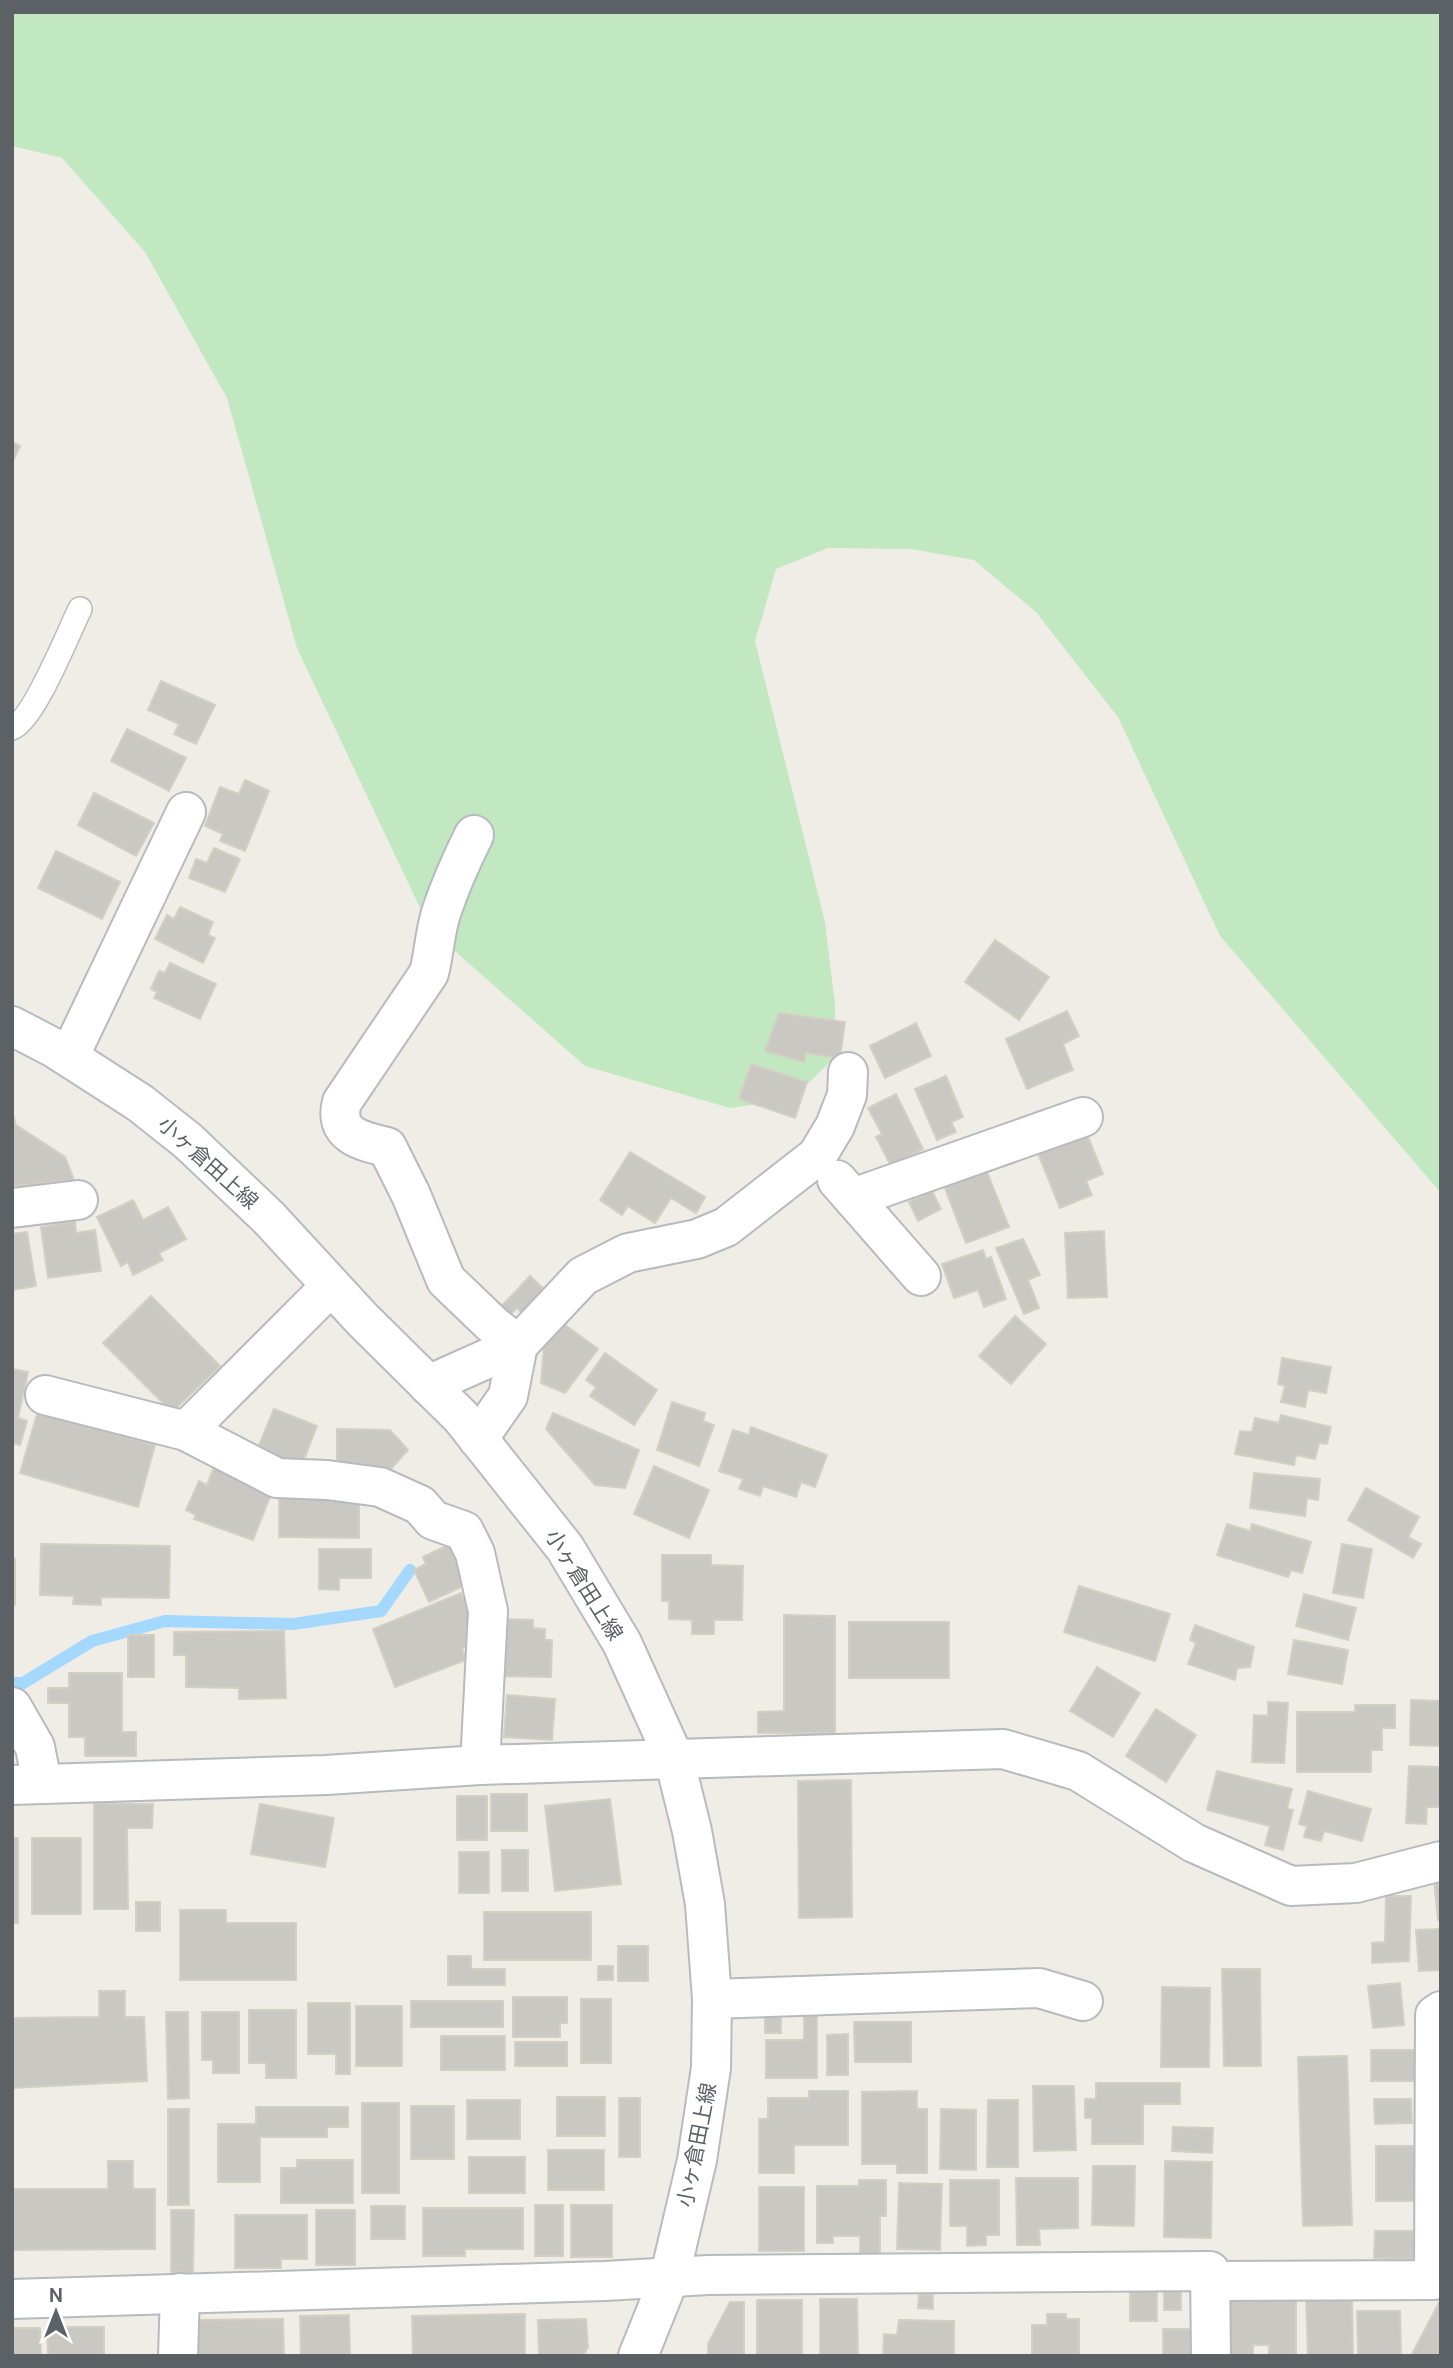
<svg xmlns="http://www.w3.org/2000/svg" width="1453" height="2368" font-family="'DM Sans','Noto Sans JP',sans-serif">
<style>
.green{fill:#c1e8c1}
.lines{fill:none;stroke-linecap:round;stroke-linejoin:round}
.stream{stroke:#a5d8ff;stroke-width:12}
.building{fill:#cac8c2;stroke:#d4cfc3;stroke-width:2}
.service-casing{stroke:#b7babf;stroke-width:26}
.minor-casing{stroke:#b7babf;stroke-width:42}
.secondary-casing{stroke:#b8bcc1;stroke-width:42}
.service{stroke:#fff;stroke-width:23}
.minor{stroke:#fff;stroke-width:38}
.secondary{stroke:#fff;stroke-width:38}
.labels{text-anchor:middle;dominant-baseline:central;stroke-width:5;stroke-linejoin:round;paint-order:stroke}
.street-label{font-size:21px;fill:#5c6166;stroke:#fff}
</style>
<rect width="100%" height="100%" fill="#efede5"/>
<polygon class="green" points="12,12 1441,12 1441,1193 1220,936 1118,717 1036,612 974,560 911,549 828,548 776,569 755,641 825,922 835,1005 835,1057 792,1099 730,1108 585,1066 430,929 297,648 227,398 145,252 62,158 12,146"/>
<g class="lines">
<polyline class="stream" points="12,1683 23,1683 92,1641 165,1621 293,1624 381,1611 410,1570"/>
</g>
<g class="building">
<polygon points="12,442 20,446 12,463"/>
<polygon points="161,681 215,705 196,744 174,734 179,724 148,710"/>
<polygon points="127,729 186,758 169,791 111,761"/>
<polygon points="245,780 269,791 245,851 220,841 223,834 205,826 220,787 239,794"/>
<polygon points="94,793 154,823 136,856 78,825"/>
<polygon points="214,848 240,859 225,892 189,878 196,859 207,863"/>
<polygon points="56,851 120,882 102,919 38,888"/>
<polygon points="180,907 213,922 208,935 215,938 203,963 155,939 167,915 174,919"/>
<polygon points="995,940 1049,977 1019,1020 965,982"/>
<polygon points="170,963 216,984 200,1019 154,998 157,992 151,989 159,971 165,973"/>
<polygon points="1067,1011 1079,1036 1063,1044 1073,1070 1027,1089 1006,1039"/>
<polygon points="779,1013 845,1022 840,1058 806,1053 804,1062 765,1051"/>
<polygon points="916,1023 931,1056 885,1078 870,1046"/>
<polygon points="751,1064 807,1082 795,1118 739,1099"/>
<polygon points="946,1076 963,1117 951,1122 956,1132 937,1140 915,1089"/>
<polygon points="896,1094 923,1149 891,1166 876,1137 882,1134 868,1108"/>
<polygon points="12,1112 16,1125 65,1157 74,1180 12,1186"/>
<polygon points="1086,1132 1103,1174 1086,1181 1092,1195 1060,1208 1037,1151"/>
<polygon points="630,1152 705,1197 696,1213 671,1198 655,1223 628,1206 622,1215 600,1200"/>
<polygon points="985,1167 1009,1227 966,1243 943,1183"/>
<polygon points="932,1191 941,1209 918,1221 909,1202"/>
<polygon points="133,1200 143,1220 168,1207 186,1239 159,1253 163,1260 133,1275 128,1262 121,1266 97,1217"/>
<polygon points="75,1221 76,1233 95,1230 101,1271 48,1278 41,1227"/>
<polygon points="1104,1231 1107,1297 1068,1298 1065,1233"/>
<polygon points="27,1232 36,1286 12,1290 12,1234"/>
<polygon points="1023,1239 1040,1275 1028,1280 1039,1308 1024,1314 996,1248"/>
<polygon points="983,1250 986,1259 991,1257 1006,1299 984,1307 978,1290 954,1298 942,1264"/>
<polygon points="530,1276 547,1292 525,1316 517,1308 508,1317 499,1309"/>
<polygon points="151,1296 220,1366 172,1412 103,1343"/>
<polygon points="1015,1316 1046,1344 1011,1384 979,1356"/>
<polygon points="561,1322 598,1349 565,1393 541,1383 544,1345"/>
<polygon points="605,1353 657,1390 634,1425 590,1396 596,1387 586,1380"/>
<polygon points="1282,1358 1331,1367 1326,1393 1308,1390 1305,1407 1281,1402 1285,1386 1278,1384"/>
<polygon points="12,1369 28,1372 18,1418 27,1421 20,1445 12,1443"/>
<polygon points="672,1402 705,1413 703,1421 714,1425 699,1466 657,1450"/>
<polygon points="274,1409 317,1426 301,1467 257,1450"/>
<polygon points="38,1411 155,1445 138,1507 20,1473"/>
<polygon points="553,1413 639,1450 625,1488 595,1485 546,1429"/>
<polygon points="1281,1415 1331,1427 1327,1444 1319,1443 1315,1459 1296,1455 1294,1465 1235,1454 1240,1431 1252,1432 1255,1418 1279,1423"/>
<polygon points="751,1427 827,1455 815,1487 801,1482 796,1497 763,1486 760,1496 739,1489 743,1479 719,1471 733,1430 749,1435"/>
<polygon points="337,1429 390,1430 408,1450 390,1470 337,1469"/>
<polygon points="654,1466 709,1490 689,1538 634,1514"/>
<polygon points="214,1467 273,1489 253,1540 194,1519 196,1515 186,1510 199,1481 207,1485"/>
<polygon points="1254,1473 1320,1479 1318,1500 1307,1498 1305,1516 1250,1508"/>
<polygon points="1366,1488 1419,1517 1408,1537 1421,1544 1413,1558 1348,1520"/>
<polygon points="279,1496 359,1496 359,1538 279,1537"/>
<polygon points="1227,1524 1250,1531 1252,1524 1311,1542 1302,1573 1291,1570 1288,1577 1217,1555"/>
<polygon points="41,1544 170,1546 169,1598 101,1597 101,1605 73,1604 74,1596 40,1595"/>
<polygon points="450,1544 474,1581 429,1602 414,1570 426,1564 423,1557"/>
<polygon points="1342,1544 1372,1549 1363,1598 1333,1593"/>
<polygon points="319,1549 371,1549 371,1578 339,1578 339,1590 319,1589"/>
<polygon points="662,1555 711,1555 711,1565 743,1566 742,1620 714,1620 714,1634 692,1634 692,1620 669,1619 669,1601 662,1601"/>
<rect x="12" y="1559" width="3" height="46"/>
<polygon points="1079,1586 1170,1614 1155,1661 1064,1632"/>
<polygon points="461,1593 480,1641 462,1648 466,1660 395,1687 373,1629"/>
<polygon points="1304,1594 1356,1608 1348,1640 1296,1626"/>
<polygon points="784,1615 835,1616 835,1733 758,1733 758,1712 784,1711"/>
<polygon points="501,1619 533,1620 533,1628 545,1629 545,1640 552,1640 551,1677 500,1676"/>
<rect x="849" y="1622" width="100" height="56"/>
<polygon points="1195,1625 1254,1647 1250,1667 1237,1668 1235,1680 1188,1664 1196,1643 1190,1640"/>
<polygon points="284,1631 286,1698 239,1699 239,1688 186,1687 186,1655 174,1655 174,1632"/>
<rect x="128" y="1635" width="26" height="42"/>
<polygon points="1294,1640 1348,1650 1342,1684 1288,1674"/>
<polygon points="1097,1667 1140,1693 1113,1737 1070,1711"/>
<polygon points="69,1673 122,1673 122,1732 136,1732 136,1756 85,1756 85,1737 69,1737 69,1703 48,1703 48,1688 69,1688"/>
<polygon points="507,1695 555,1699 552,1740 504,1737"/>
<polygon points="1411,1700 1441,1701 1441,1746 1410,1745"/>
<polygon points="1268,1702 1288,1703 1284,1763 1252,1762 1254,1715 1268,1716"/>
<polygon points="1355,1705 1395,1705 1395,1728 1382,1728 1382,1750 1371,1750 1371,1772 1297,1772 1297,1712 1355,1712"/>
<polygon points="1156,1709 1196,1735 1166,1782 1126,1756"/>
<polygon points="1409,1766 1441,1767 1441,1807 1427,1807 1426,1824 1406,1823"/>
<polygon points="1217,1771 1292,1789 1287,1809 1293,1810 1283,1850 1265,1845 1270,1826 1207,1810"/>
<polygon points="851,1780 852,1917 799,1918 798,1781"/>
<polygon points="1308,1791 1371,1809 1362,1841 1324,1831 1321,1841 1304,1837 1307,1826 1299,1824"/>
<rect x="491" y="1794" width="36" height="37"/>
<rect x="457" y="1796" width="30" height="44"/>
<polygon points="610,1799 621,1884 555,1891 545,1806"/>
<polygon points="94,1803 153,1804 152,1828 127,1828 128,1909 94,1909"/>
<polygon points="260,1804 334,1818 325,1867 251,1854"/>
<rect x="12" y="1838" width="6" height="85"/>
<rect x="32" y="1838" width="49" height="76"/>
<rect x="502" y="1850" width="26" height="41"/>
<rect x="459" y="1852" width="30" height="41"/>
<polygon points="1434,1880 1441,1880 1441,1920 1438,1920"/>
<polygon points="1386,1896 1411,1896 1409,1961 1372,1963 1372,1943 1385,1942"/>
<rect x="136" y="1902" width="24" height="29"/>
<polygon points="180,1910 226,1910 226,1923 296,1923 296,1980 180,1980"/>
<rect x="484" y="1912" width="107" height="48"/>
<polygon points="1441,1929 1441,1970 1419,1971 1416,1930"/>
<rect x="618" y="1946" width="30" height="35"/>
<polygon points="448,1956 471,1956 471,1969 505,1969 505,1985 448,1985"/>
<rect x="598" y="1966" width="15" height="14"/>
<polygon points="1222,1969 1260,1969 1261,2066 1224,2066"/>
<polygon points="1400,1983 1404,2025 1373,2028 1368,1986"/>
<polygon points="1162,1987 1210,1988 1209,2067 1161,2067"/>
<polygon points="99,1991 125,1991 125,2017 144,2017 147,2081 12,2088 12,2018 99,2017"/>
<polygon points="513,1997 567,1997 567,2023 560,2023 560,2037 513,2037"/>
<rect x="581" y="1999" width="30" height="64"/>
<rect x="411" y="2001" width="92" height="26"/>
<polygon points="308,2003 350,2003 350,2074 336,2074 336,2054 308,2054"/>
<rect x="356" y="2006" width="46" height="60"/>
<rect x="765" y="2009" width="16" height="24"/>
<polygon points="804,2009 817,2009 817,2078 766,2078 766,2040 804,2040"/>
<polygon points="249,2010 296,2010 296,2078 266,2078 266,2063 249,2063"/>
<polygon points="166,2012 188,2012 189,2098 168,2099"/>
<polygon points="202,2012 239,2012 239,2073 213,2073 213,2060 202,2060"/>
<polygon points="854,2022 911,2022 911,2062 855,2062"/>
<polygon points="848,2034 848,2075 827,2075 827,2035"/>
<rect x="441" y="2036" width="64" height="34"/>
<rect x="515" y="2042" width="52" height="24"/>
<rect x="1371" y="2050" width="55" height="31"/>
<polygon points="1347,2056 1352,2225 1303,2226 1298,2057"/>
<polygon points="1096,2083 1180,2083 1180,2104 1143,2104 1143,2144 1092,2144 1092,2118 1085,2118 1085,2099 1096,2099"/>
<polygon points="1033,2086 1074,2086 1076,2150 1034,2151"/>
<polygon points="809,2091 848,2091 848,2145 794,2145 794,2173 759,2173 759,2119 768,2119 768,2098 809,2098"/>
<polygon points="917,2091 917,2109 927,2109 927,2173 897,2173 897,2164 862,2164 862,2092"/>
<rect x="557" y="2097" width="48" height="39"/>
<rect x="619" y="2098" width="21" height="59"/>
<polygon points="1374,2099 1411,2099 1412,2123 1375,2124"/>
<rect x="467" y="2100" width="53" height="39"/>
<polygon points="988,2100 1018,2100 1018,2167 987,2167"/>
<rect x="362" y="2103" width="37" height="90"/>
<rect x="411" y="2106" width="43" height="53"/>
<polygon points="256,2107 348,2107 348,2127 327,2127 327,2137 260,2137 260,2182 218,2182 218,2124 256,2124"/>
<rect x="168" y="2109" width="21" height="96"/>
<polygon points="941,2109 976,2110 976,2170 940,2169"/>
<polygon points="1173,2127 1213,2128 1212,2153 1172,2151"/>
<rect x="1376" y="2146" width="43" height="55"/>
<rect x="548" y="2150" width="56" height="40"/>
<rect x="469" y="2157" width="56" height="36"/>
<polygon points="297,2160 353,2160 353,2203 281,2203 281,2168 297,2168"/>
<polygon points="108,2161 133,2161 133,2189 155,2189 155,2249 12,2250 12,2189 108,2189"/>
<polygon points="1165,2161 1212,2162 1211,2238 1164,2237"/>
<polygon points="1093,2166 1135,2166 1134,2226 1092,2225"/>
<polygon points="1016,2178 1078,2178 1078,2228 1039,2229 1040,2245 1017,2245"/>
<polygon points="859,2180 886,2180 886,2216 880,2216 880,2254 860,2254 860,2236 833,2236 833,2243 817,2243 817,2186 859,2186"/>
<polygon points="950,2180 999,2180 999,2235 986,2235 986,2245 967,2246 967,2226 950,2226"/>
<polygon points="899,2183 942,2184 940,2250 897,2249"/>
<rect x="759" y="2187" width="45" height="64"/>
<rect x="535" y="2205" width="28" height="51"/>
<rect x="571" y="2205" width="41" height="52"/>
<rect x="371" y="2206" width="34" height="33"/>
<polygon points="423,2208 523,2208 523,2249 465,2249 465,2256 423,2256"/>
<polygon points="171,2210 194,2210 193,2273 171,2272"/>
<rect x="316" y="2210" width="39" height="55"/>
<polygon points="235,2215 307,2215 307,2259 281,2259 281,2268 235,2268"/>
<polygon points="1375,2231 1422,2231 1422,2259 1374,2258"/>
<rect x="1130" y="2290" width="27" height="31"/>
<rect x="1164" y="2290" width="17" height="20"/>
<polygon points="919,2294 933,2295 933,2309 918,2308"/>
<polygon points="1352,2297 1353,2356 1308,2356 1306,2298"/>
<polygon points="1225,2298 1296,2298 1296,2356 1269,2356 1269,2345 1253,2345 1253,2356 1225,2356"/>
<polygon points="820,2299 857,2299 858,2356 820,2356"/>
<polygon points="1441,2299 1441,2356 1411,2356"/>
<rect x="757" y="2300" width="45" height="56"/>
<polygon points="730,2302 744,2302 744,2356 708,2356 708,2344"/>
<polygon points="1357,2311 1400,2311 1401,2356 1358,2356"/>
<polygon points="525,2314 525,2356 413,2356 412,2316"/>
<polygon points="1047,2314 1066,2314 1066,2319 1079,2319 1079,2356 1032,2356 1032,2325 1047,2325"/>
<polygon points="349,2315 350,2356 301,2356 300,2316"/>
<polygon points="283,2319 284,2356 191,2356 191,2320"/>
<polygon points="586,2319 588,2347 583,2356 539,2356 538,2320"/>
<polygon points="899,2320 954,2321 954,2356 883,2356 884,2334 897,2335"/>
<polygon points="47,2327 104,2327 104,2356 48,2356"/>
<polygon points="12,2328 40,2328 41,2356 12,2356"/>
<rect x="1163" y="2329" width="34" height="27"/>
</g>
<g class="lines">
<g class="service-casing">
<path id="service" d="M12,728C34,720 68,633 80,609"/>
</g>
<g class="minor-casing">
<g id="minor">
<path d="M474,835C461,861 450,886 441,913C435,932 434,954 429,973L342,1102C333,1135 361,1141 387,1147L411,1195L446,1280L494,1326L518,1345L508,1396L478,1439"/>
<polyline points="69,1057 186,812"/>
<polyline points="837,1180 921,1276"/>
<polyline points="853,1198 1083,1117"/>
<polyline points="12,1208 78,1200"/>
<polyline points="428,1385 518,1345 583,1276 628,1253 697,1239 726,1227 817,1156 835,1126 847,1095 848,1072"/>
<polyline points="45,1395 186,1431 277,1478 327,1480 380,1487 420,1505 433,1520 464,1531 475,1553 488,1611 480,1765"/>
<polyline points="186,1431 331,1286"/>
<polyline points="12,1707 35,1747 42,1783"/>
<polyline points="12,1785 326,1775 480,1765 1003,1749 1078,1771 1194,1843 1291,1886 1356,1883 1441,1861"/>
<polyline points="712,1999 1039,1988 1083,2001"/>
<polyline points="1210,2281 1434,2280 1435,2015 1441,2011"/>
<polyline points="12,2299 605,2281 708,2275 1210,2271 1211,2356"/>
<polyline points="178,2356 180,2293"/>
</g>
</g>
<g class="secondary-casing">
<polyline id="secondary" points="12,1026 56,1049 140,1103 188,1141 269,1218 362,1319 461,1417 565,1548 622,1643 674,1758 692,1831 705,1904 712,1999 711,2068 697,2160 669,2279 638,2356"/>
</g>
<use href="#service" class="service"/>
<use href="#minor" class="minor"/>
<use href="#secondary" class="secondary"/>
</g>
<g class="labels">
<g class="street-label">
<text transform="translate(208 1163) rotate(42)">小ヶ倉田上線</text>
<text transform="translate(584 1585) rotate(58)">小ヶ倉田上線</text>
<text transform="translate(697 2145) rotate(-79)">小ヶ倉田上線</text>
</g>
</g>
<rect width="1453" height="2368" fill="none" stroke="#5c6166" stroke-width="28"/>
<g transform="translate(56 2312)" stroke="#ffffff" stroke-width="5" paint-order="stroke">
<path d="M0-5L12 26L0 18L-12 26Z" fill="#5c6166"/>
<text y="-10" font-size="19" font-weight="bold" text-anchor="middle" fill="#5c6166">N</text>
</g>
</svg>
